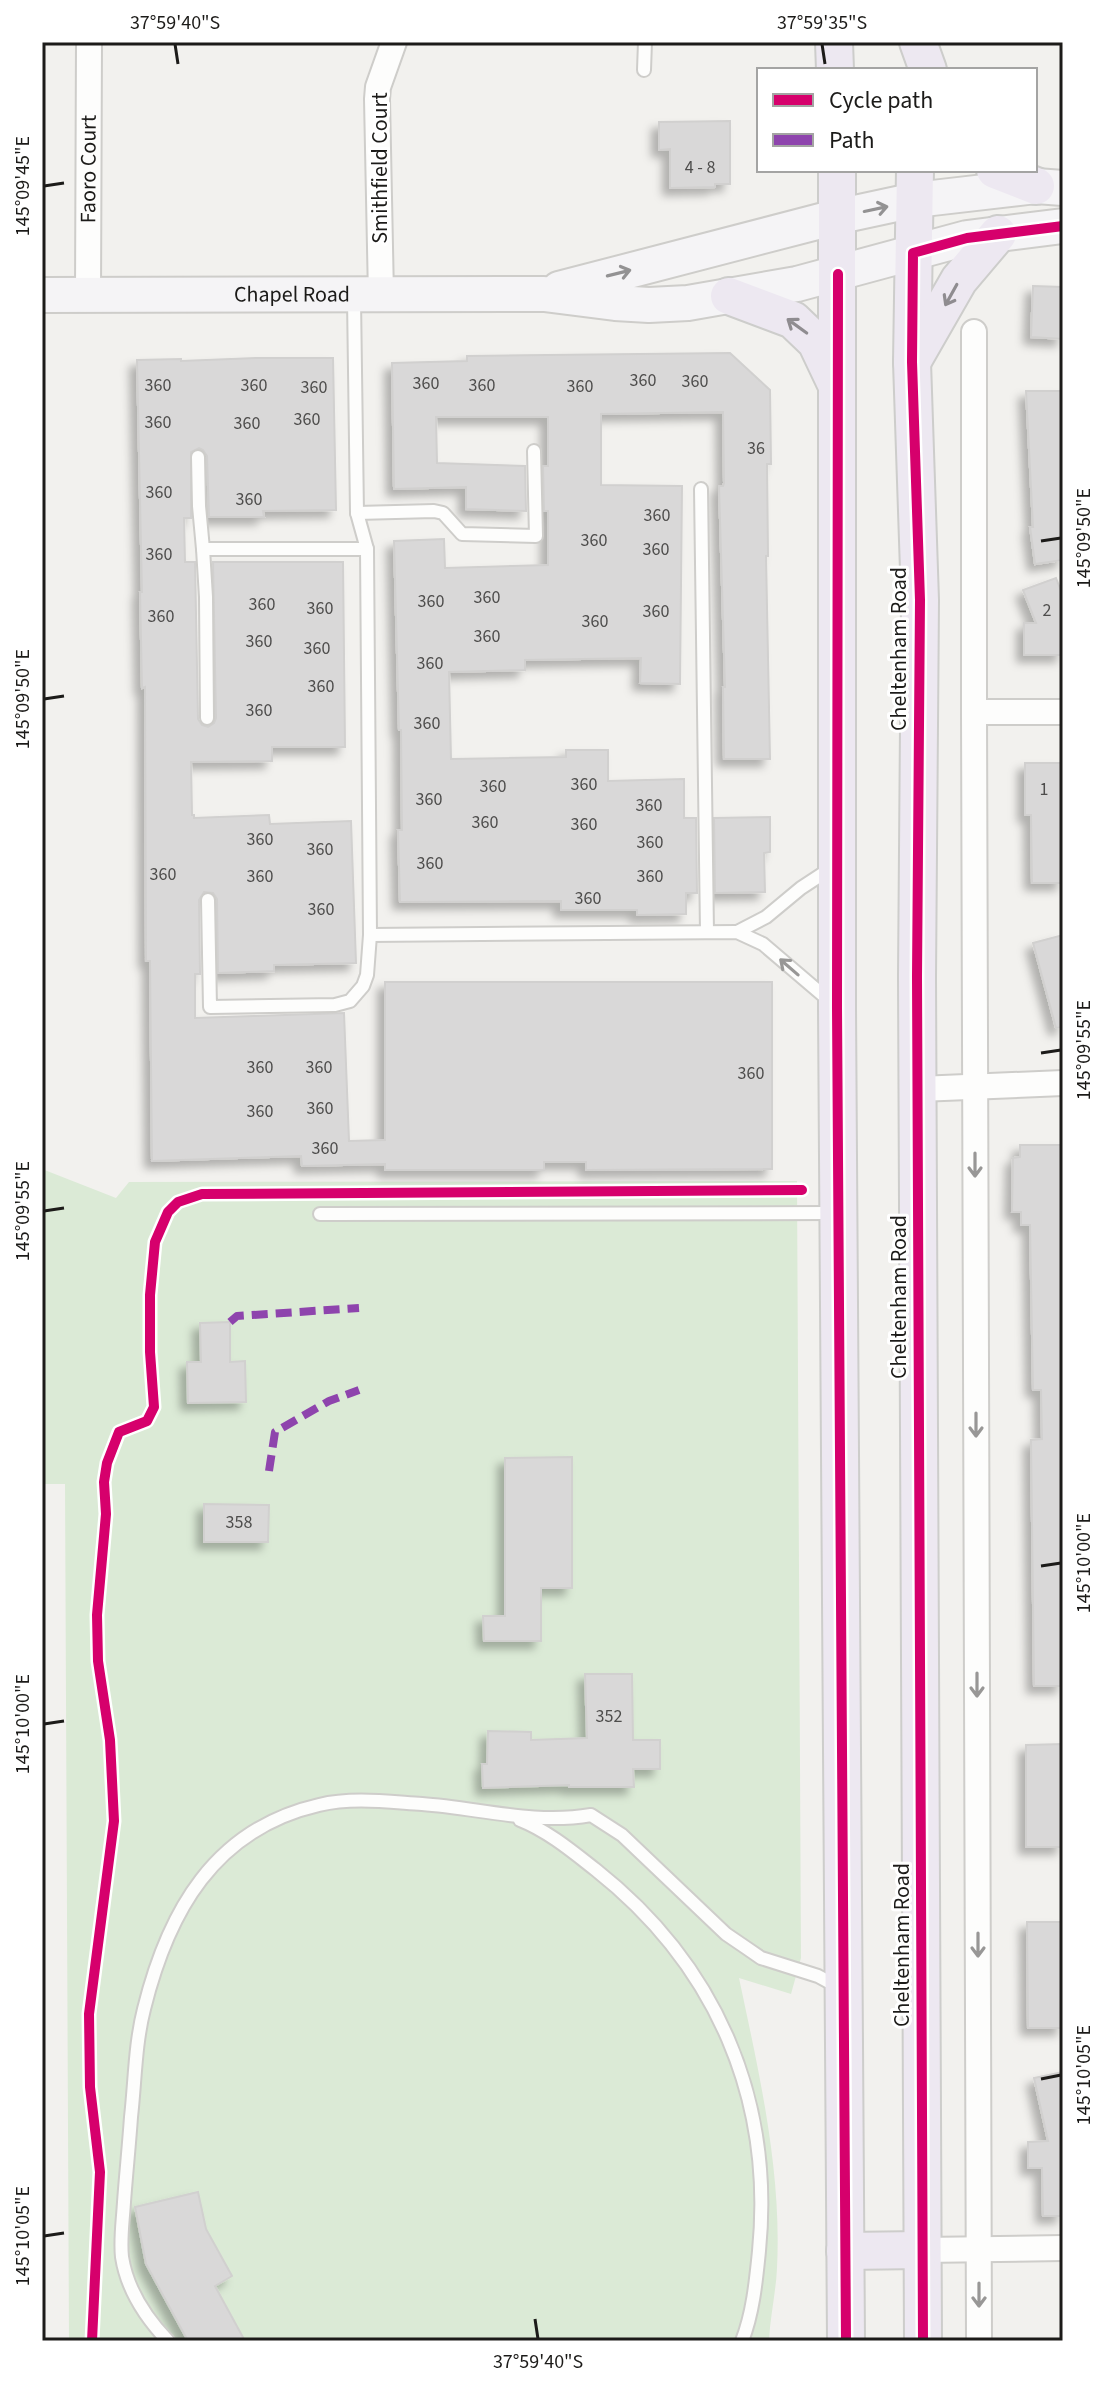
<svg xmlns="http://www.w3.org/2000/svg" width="1105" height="2383" font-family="'Source Sans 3',sans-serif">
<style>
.green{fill:#dbead6}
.building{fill:#d9d8d8;stroke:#d1d0cf;stroke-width:2;filter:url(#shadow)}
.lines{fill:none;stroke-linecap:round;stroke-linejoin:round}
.lane-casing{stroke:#cecdca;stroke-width:16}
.street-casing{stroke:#cecdca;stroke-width:28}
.secondary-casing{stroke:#cecdca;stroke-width:38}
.primary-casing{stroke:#cdcdcb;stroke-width:40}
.lane{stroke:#fdfdfc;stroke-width:12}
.street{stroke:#fdfdfc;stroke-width:24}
.secondary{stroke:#f5f4f6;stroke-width:34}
.primary{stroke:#ede8f1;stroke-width:36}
.quiet{stroke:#8e44ad;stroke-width:8;stroke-dasharray:16 8;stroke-linecap:butt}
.cycleway-casing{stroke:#fff;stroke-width:15}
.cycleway{stroke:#d6006c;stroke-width:10}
.oneway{stroke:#939293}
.oneway2{stroke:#8f8c90}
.oneway3{stroke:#989796}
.ticks{fill:none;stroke:#1c1b19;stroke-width:3}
.labels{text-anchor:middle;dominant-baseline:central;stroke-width:6;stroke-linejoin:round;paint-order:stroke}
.number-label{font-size:18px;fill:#4e4d4c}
.street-label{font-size:22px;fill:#1c1b19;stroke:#fff}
.neatline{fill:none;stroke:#1c1b19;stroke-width:3}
.ticks-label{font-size:20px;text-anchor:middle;fill:#1c1b19}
</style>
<defs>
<filter id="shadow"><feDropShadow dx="-7" dy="7" stdDeviation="4" flood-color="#0004"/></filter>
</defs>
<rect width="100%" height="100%" fill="#f2f1ee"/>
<path class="green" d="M42,1169L116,1198L129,1182L797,1181L801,1958L791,1994L739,1978C759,2073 782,2170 777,2268C776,2292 770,2317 769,2341H69L65,1484H42Z"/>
<g class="building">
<polygon points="730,121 730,184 715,184 715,187 670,188 670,149 659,150 659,122"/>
<polygon points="1033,286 1063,287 1063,339 1031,337"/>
<polygon points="730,353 770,390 771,464 767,464 768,556 766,556 770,759 724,759 723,687 725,687 719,486 723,486 724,483 723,412 601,414 601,485 682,486 680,684 640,683 641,658 525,660 525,670 449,672 451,759 566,757 566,750 608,750 608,781 684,779 684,818 696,818 697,893 686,893 686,914 637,915 637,910 561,910 561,901 400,902 398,830 402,830 401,730 399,730 394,541 444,539 445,568 548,565 548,511 544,511 543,466 548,466 548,417 436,417 437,463 525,466 526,511 466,509 466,487 394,489 392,363 467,361 467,356"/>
<polygon points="256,358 333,358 336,510 263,511 264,517 209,517 207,456 203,450 199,448 191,452 191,518 184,518 185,562 195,562 198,719 202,725 208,727 214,723 216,718 213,562 343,562 345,747 272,747 272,761 191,762 192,815 194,815 194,818 269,815 270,824 351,821 356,963 274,965 274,971 218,973 217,899 213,893 204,892 199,900 200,974 195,974 195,1018 344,1013 349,1141 385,1140 385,982 772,982 772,1169 586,1170 586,1162 544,1162 544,1170 385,1170 385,1164 302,1166 301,1156 152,1161 150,961 146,961 145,687 142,688 140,592 142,592 137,360 181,359 181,361"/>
<polygon points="1026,391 1063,391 1063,560 1035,564 1030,527 1033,527"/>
<polygon points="1056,578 1063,596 1063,655 1024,655 1024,623 1036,623 1023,590"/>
<polygon points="1025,763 1063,763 1063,883 1032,883 1031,815 1025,815"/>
<polygon points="770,817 770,852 764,853 765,892 715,893 714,818"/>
<polygon points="1063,935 1063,1027 1056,1028 1033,943"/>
<polygon points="1020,1145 1063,1145 1063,1686 1034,1686 1031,1440 1042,1439 1041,1390 1033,1390 1030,1225 1021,1225 1021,1212 1012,1212 1013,1158 1020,1157"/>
<polygon points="230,1322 230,1362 245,1361 246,1402 188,1403 187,1362 201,1362 200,1323"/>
<polygon points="572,1457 572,1588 541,1588 541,1641 484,1641 483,1616 505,1616 505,1458"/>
<polygon points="204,1504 269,1505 268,1542 204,1542"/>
<polygon points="585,1674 632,1674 633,1740 660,1740 660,1769 633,1769 634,1787 569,1787 569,1785 483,1788 482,1764 487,1764 488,1731 531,1732 531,1740 587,1738"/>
<polygon points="1063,1744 1063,1847 1026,1847 1026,1745"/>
<polygon points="1027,1922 1063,1922 1063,2028 1028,2028"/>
<polygon points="1063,2072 1063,2216 1043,2216 1042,2168 1028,2168 1028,2142 1048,2141 1034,2078"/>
<polygon points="198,2192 206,2229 232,2276 215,2286 245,2341 188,2341 146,2264 135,2207"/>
</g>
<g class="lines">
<g class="lane-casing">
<g id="lane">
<polyline points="644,70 645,42"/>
<polyline points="198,457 199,506 203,549"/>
<polyline points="701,489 707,932"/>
<polyline points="357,513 434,511 443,513 462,534 536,536 534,451"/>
<polyline points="207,718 206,597 203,549 367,549"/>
<polyline points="208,900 210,1007 335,1005 350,1001 363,986 367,975 370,935 367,549 357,513 354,299"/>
<polyline points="737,932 766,917 801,888 830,869"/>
<polyline points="370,935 737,932 763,944 831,1002"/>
<polyline points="320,1214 833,1213"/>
<path d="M520,1820C548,1831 573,1852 596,1870C716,1965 774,2099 759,2251C756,2281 753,2313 742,2341"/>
<path d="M168,2341C146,2318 127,2289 122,2257C120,2239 123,2220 124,2202C126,2174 129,2146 131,2117C135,2082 135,2044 144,2009C168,1912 214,1829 319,1805C352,1797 389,1802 422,1804C479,1808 534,1825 591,1815L622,1835L726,1934L748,1949L761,1958L818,1976L840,1988"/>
</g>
</g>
<g class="street-casing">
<g id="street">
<path id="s1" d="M88,295L89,42"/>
<polyline points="381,296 377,99 378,87 394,42"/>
<polyline points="974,332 974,712 979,2341"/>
<polyline points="974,712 1063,712"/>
<polyline points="919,1089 1063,1083"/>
<polyline points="922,2250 1063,2248"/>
</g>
</g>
<g class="secondary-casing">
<g id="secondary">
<polyline points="559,289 836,217 915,200 1036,186 1063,188"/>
<path id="s2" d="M42,295L544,294L615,303L649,305L688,303L797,284L967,238L1063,226"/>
</g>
</g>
<g class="primary-casing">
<g id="primary">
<polyline points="834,42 835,70"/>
<polyline points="918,42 928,70"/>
<polyline points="837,170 837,1008 846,2341"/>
<polyline points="915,170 912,362 920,600 917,977 923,2341"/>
<polyline points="995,170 1036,186"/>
<polyline points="729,296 793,320 816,342 835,382"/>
<polyline points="912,362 959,280 998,234"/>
<polyline points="845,2251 922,2250"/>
</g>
</g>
<use href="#lane" class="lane"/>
<use href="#street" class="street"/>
<use href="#secondary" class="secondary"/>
<use href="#primary" class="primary"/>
<g class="quiet">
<polyline points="230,1322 237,1316 359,1308"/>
<polyline points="269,1471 275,1432 329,1401 359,1390"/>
</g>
<g class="cycleway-casing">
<g id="cycleway">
<polyline points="838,274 837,1008 846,2341"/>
<polyline points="92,2341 100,2172 90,2087 89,2014 114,1821 110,1740 98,1661 97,1615 106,1514 104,1482 107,1463 119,1432 147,1421 154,1407 150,1352 150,1295 155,1242 168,1212 178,1202 202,1194 802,1190"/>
<polyline points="923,2341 917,977 920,600 912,362 913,253 967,238 1063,226"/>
</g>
</g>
<use href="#cycleway" class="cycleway"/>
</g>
<defs><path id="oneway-shaft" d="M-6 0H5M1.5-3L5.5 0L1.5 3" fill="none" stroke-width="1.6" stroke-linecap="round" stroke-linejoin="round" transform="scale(2)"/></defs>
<g class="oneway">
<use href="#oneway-shaft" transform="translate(876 209) rotate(-12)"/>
<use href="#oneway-shaft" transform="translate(619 273) rotate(-14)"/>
</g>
<g class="oneway2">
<use href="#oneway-shaft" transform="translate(951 295) rotate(119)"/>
<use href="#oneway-shaft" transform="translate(797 326) rotate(-144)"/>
</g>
<g class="oneway3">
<use href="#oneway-shaft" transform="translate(789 967) rotate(-139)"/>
<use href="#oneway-shaft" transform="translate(975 1165) rotate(90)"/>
<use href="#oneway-shaft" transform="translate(976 1425) rotate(90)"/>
<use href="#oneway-shaft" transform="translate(977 1685) rotate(90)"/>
<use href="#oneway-shaft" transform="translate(978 1945) rotate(90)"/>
<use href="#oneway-shaft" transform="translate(979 2295) rotate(90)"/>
</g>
<path class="ticks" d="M175,44L178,64M822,44L825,64M44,186L64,183M1041,541L1061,538M44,699L64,696M1041,1053L1061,1050M44,1211L64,1208M1041,1566L1061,1563M44,1724L64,1721M1041,2079L1061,2075M44,2236L64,2233M535,2319L538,2339"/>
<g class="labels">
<g class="number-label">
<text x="700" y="167">4 - 8</text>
<text x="643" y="380">360</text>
<text x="695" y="381">360</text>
<text x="426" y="383">360</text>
<text x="158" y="385">360</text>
<text x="254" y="385">360</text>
<text x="482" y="385">360</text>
<text x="580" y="386">360</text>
<text x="314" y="387">360</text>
<text x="307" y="419">360</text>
<text x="158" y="422">360</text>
<text x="247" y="423">360</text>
<text x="756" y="448">36</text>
<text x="159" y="492">360</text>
<text x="249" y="499">360</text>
<text x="657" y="515">360</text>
<text x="594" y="540">360</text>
<text x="656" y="549">360</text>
<text x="159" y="554">360</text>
<text x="487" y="597">360</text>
<text x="431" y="601">360</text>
<text x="262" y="604">360</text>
<text x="320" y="608">360</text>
<text x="1047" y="610">2</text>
<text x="656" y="611">360</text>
<text x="161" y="616">360</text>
<text x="595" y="621">360</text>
<text x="487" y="636">360</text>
<text x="259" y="641">360</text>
<text x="317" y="648">360</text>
<text x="430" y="663">360</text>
<text x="321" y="686">360</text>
<text x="259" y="710">360</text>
<text x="427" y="723">360</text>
<text x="584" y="784">360</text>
<text x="493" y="786">360</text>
<text x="1044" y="789">1</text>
<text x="429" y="799">360</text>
<text x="649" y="805">360</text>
<text x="485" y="822">360</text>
<text x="584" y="824">360</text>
<text x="260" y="839">360</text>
<text x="650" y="842">360</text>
<text x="320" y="849">360</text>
<text x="430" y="863">360</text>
<text x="163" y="874">360</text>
<text x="260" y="876">360</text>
<text x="650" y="876">360</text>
<text x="588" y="898">360</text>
<text x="321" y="909">360</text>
<text x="260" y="1067">360</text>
<text x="319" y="1067">360</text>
<text x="751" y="1073">360</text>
<text x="320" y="1108">360</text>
<text x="260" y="1111">360</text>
<text x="325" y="1148">360</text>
<text x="239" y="1522">358</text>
<text x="609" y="1716">352</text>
</g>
<g class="street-label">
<text transform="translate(380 168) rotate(-90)">Smithfield Court</text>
<text stroke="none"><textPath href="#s1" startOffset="126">Faoro Court</textPath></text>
<text stroke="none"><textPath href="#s2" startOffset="250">Chapel Road</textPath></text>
<text transform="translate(899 649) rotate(-90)">Cheltenham Road</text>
<text transform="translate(899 1297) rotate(-90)">Cheltenham Road</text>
<text transform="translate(902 1945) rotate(-90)">Cheltenham Road</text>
</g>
</g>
<rect width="1105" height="2383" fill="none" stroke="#ffffff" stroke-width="88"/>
<rect x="757" y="68" width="280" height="104" fill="#ffffff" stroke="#a4a4a3" stroke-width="2"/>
<rect x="773" y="94" width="40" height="12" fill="#d6006c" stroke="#a4a4a3" stroke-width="2"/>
<text x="829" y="108" font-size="24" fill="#1c1b19">Cycle path</text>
<rect x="773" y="134" width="40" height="12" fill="#8e44ad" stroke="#a4a4a3" stroke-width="2"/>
<text x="829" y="148" font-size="24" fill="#1c1b19">Path</text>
<rect x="44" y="44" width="1017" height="2295" class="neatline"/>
<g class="ticks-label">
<text x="175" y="29">37°59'40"S</text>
<text x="822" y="29">37°59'35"S</text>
<text transform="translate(22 186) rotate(-90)" y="7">145°09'45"E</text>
<text transform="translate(1083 538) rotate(-90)" y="7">145°09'50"E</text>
<text transform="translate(22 699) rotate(-90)" y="7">145°09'50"E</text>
<text transform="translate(1083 1050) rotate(-90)" y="7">145°09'55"E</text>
<text transform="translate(22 1211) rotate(-90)" y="7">145°09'55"E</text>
<text transform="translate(1083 1563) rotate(-90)" y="7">145°10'00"E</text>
<text transform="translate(22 1724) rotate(-90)" y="7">145°10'00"E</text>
<text transform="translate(1083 2075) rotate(-90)" y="7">145°10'05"E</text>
<text transform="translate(22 2236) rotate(-90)" y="7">145°10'05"E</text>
<text x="538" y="2368">37°59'40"S</text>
</g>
</svg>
